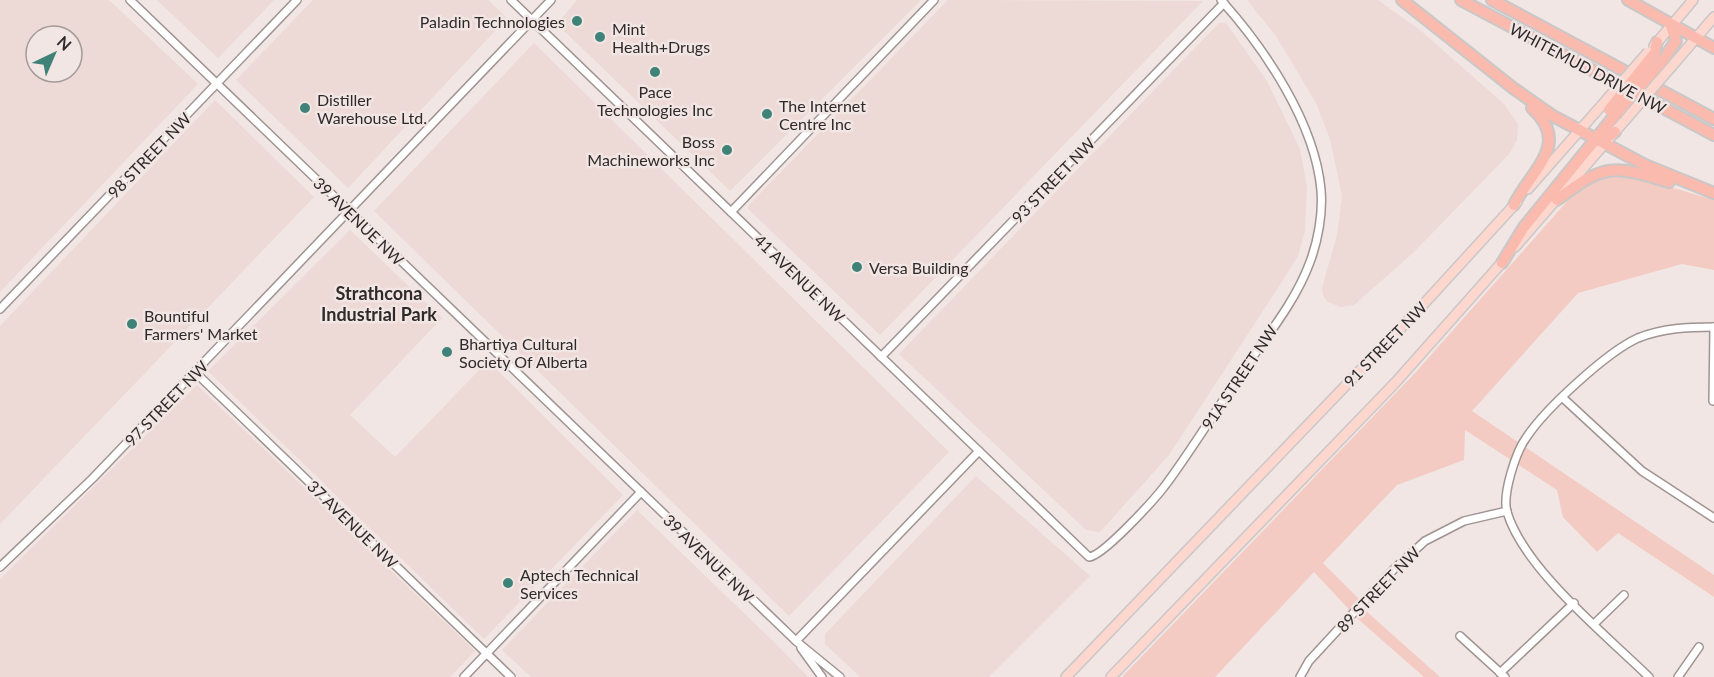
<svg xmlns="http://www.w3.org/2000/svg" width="1714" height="677" font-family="Lato,sans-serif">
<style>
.built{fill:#edd9d5;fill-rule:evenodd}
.green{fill:#f3cbc3}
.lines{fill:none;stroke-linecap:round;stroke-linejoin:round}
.minor-casing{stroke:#9f9492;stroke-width:10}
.major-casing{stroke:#c9c8c8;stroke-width:12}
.highway-casing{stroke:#c9c8c8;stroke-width:14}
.minor{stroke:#fff;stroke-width:7}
.major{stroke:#fdd6ce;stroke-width:9}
.highway{stroke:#fbbaae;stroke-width:10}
.major-bridge-casing{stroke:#c9c8c8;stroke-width:12;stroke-linecap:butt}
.highway-bridge-casing{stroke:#c9c8c8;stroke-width:14;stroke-linecap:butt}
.major-bridge{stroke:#fdd6ce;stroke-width:9}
.highway-bridge{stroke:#fbbaae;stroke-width:10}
.poi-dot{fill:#3f8378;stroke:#f1e6e3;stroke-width:2}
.labels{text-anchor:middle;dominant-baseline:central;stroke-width:5;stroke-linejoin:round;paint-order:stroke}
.poi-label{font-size:16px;fill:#2f2a2a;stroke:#f1e6e3;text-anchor:start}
.street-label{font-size:16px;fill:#2f2a2a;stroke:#f1e6e3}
.neighbourhood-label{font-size:18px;font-weight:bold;fill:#2f2a2a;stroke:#f1e6e3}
</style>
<rect width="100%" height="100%" fill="#f1e6e3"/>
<g class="built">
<path d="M0,0H109L198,84L0,292ZM36,36H72V72H36Z"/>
<polygon points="157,0 274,0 218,58"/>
<polygon points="313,0 488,0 507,18 348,188 236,80"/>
<polygon points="577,0 921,0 730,191 557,24"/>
<polygon points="948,0 1203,1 880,335 748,209 749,205"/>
<polygon points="1247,0 1378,0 1420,30 1504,104 1518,124 1517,140 1510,153 1414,252 1354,305 1341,307 1328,302 1323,296 1322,288 1337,235 1342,196 1330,139 1316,103 1276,36"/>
<polygon points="1219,23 1226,23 1267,81 1300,149 1307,187 1305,231 1298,256 1285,277 1169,455 1100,532 1086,530 899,354"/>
<polygon points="534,43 949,452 789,616 374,211"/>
<polygon points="215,100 314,197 0,524 0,326"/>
<polygon points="350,230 442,318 350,415 395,457 488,361 623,495 484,639 208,371"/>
<polygon points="197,385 475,651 450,677 0,677 0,579"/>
<polygon points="976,476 1090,576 989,677 860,677 825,644 825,634"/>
<polygon points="637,510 775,643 808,677 531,677 502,650"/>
</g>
<polygon class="green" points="1627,174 1714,200 1714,270 1682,264 1578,293 1472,411 1714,575 1714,597 1618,533 1597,552 1563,517 1557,490 1465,430 1464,460 1397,485 1323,563 1358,598 1366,611 1440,677 1424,677 1358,619 1314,572 1215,677 1122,677 1416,372 1577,190 1592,178"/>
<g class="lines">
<g class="minor-casing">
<g id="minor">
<polyline points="130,0 796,641 840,677"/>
<path d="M511,0L1089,557C1103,556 1153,501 1164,487C1191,451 1215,411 1241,374C1265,338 1295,303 1310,262C1318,241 1323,213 1321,190C1315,123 1265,49 1221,0"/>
<polyline points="731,212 934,0"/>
<polyline points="0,309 297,0"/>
<polyline points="881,357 1224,3"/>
<polyline points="195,372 511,677"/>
<polyline points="1563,398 1642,471 1714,518"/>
<polyline points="1713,401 1714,327"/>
<polyline points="0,567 93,478 551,0"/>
<polyline points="1594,624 1624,595"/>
<polyline points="1460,636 1505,677"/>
<polyline points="796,641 979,451"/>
<polyline points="801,648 822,677"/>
<polyline points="1500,673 1574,603"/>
<polyline points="464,677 641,492"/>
<polyline points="1300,677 1309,661 1394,569 1425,541 1464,521 1507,511"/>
<path d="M1649,677C1606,635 1524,569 1507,512C1502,494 1516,452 1526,438C1545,409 1607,352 1638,338C1663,328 1688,327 1714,327"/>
<polyline points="1678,677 1699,647"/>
</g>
</g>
<g class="major-casing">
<g id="major">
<polyline points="1654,46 1693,0"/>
<polyline points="1672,66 1714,17"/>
<polyline points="1528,189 1602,105"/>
<polyline points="1515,247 1626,119"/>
<polyline points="1066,677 1421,307 1517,202"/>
<polyline points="1111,677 1395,383 1506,258"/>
</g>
</g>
<g class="highway-casing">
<g id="highway">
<polyline points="1402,0 1513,88 1553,116 1645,165 1714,193"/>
<polyline points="1461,0 1714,135"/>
<polyline points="1492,0 1714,119"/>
<polyline points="1628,0 1714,48"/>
<polyline points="1654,54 1657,42"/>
<polyline points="1663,60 1676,41 1671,26"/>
<polyline points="1596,137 1609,136 1615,132"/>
<path d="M1557,200C1605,163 1612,165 1669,182"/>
<path d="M1514,205C1531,170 1572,144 1532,108"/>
<polyline points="1502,263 1524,227 1616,114"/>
</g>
</g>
<use href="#minor" class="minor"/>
<use href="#major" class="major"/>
<use href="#highway" class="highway"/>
<g class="major-bridge-casing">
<g id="major-bridge">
<polyline points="1602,105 1648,52"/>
<polyline points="1626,119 1672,66"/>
</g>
</g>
<g class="highway-bridge-casing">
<g id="highway-bridge">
<polyline points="1609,110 1654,54"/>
<polyline points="1616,114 1663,60"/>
</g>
</g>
<use href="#major-bridge" class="major-bridge"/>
<use href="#highway-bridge" class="highway-bridge"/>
</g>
<g class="poi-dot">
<circle cx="577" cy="21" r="6"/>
<circle cx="600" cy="37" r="6"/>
<circle cx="655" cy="72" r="6"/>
<circle cx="305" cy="108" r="6"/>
<circle cx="767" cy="114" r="6"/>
<circle cx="727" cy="150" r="6"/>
<circle cx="857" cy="267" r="6"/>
<circle cx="132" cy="324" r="6"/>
<circle cx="447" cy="352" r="6"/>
<circle cx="508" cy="583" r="6"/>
</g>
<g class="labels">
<g class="poi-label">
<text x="565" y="21" text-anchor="end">Paladin Technologies</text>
<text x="612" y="28">Mint<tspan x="612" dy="18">Health+Drugs</tspan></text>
<text x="655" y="91" text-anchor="middle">Pace<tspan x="655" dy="18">Technologies Inc</tspan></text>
<text x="317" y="99">Distiller<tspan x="317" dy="18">Warehouse Ltd.</tspan></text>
<text x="779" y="105">The Internet<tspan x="779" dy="18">Centre Inc</tspan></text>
<text x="715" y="141" text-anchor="end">Boss<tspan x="715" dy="18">Machineworks Inc</tspan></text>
<text x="869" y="267">Versa Building</text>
<text x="144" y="315">Bountiful<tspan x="144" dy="18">Farmers' Market</tspan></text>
<text x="459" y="343">Bhartiya Cultural<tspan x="459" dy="18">Society Of Alberta</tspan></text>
<text x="520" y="574">Aptech Technical<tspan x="520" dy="18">Services</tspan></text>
</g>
<g class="street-label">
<text transform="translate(1588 68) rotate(28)">WHITEMUD DRIVE NW</text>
<text transform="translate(149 155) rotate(-46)">98 STREET NW</text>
<text transform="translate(1053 180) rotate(-46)">93 STREET NW</text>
<text transform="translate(359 221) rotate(44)">39 AVENUE NW</text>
<text transform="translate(800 278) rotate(44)">41 AVENUE NW</text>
<text transform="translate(1385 344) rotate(-46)">91 STREET NW</text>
<text transform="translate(1239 377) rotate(-56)">91A STREET NW</text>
<text transform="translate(166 403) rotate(-46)">97 STREET NW</text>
<text transform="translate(353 524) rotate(44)">37 AVENUE NW</text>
<text transform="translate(709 558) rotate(44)">39 AVENUE NW</text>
<text transform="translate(1378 589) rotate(-46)">89 STREET NW</text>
</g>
<g class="neighbourhood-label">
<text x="379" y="293">Strathcona<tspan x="379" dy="21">Industrial Park</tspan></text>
</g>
</g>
<g transform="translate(54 54) rotate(44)"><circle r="28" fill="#f1e6e3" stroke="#a39b99" stroke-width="1.5"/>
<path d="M0-4.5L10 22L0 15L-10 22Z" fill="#3f8378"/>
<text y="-9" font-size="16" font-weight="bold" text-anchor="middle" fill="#2f2a2a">N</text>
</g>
</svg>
